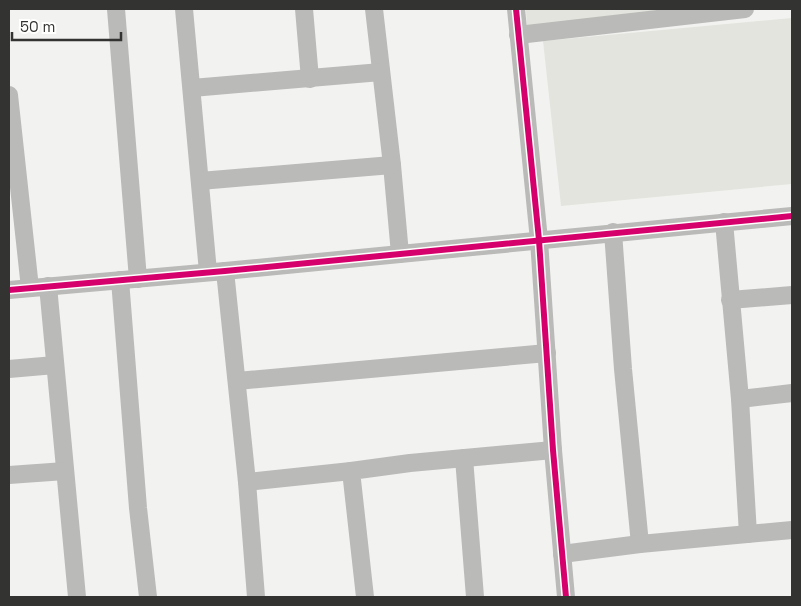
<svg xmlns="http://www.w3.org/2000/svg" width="801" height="606" font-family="'Space Grotesk',sans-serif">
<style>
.built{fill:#e4e4de}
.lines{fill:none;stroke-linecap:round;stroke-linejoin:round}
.street{stroke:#babab9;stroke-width:18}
.cycleway-casing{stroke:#fffffe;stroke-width:9}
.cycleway{stroke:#d6006c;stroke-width:6}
</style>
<rect width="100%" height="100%" fill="#f2f2f1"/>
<g class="built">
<polygon points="526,9 670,9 527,27"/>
<polygon points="792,18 792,184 561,206 543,41"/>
</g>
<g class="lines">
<g class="street">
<polyline points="116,9 138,279"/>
<polyline points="184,9 208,272"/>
<polyline points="304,9 310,79"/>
<polyline points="374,9 392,165 400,254"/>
<polyline points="516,9 539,240 553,450 566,597"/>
<polyline points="518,35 745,9"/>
<polyline points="192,88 381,72"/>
<polyline points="9,95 30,288"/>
<polyline points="200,181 392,165"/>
<polyline points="724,222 740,399 748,534"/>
<polyline points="613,232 623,369 640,544"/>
<polyline points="225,271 247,482 256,597"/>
<polyline points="120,280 138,508 148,597"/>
<polyline points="48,286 77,597"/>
<polyline points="9,290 225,271 792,216"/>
<polyline points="730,300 792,295"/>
<polyline points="9,369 55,365"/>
<polyline points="237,381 547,353"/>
<polyline points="740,399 792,393"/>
<polyline points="464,458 475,597"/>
<polyline points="9,475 65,471"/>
<polyline points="247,482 351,471"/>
<polyline points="562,554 640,544 792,530"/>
<polyline points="365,597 351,471 410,463 553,450"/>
</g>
<g class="cycleway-casing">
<g id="cycleway">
<polyline points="516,9 539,240 553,450 566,597"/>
<polyline points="9,290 225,271 792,216"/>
</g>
</g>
<use href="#cycleway" class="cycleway"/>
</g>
<rect width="801" height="606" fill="none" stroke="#333332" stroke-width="20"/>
<path d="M12 32v8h109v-8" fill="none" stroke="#333332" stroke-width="2.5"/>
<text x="20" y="32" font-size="15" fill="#333332" stroke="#fffffe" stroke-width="4" paint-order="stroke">50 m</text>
</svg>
